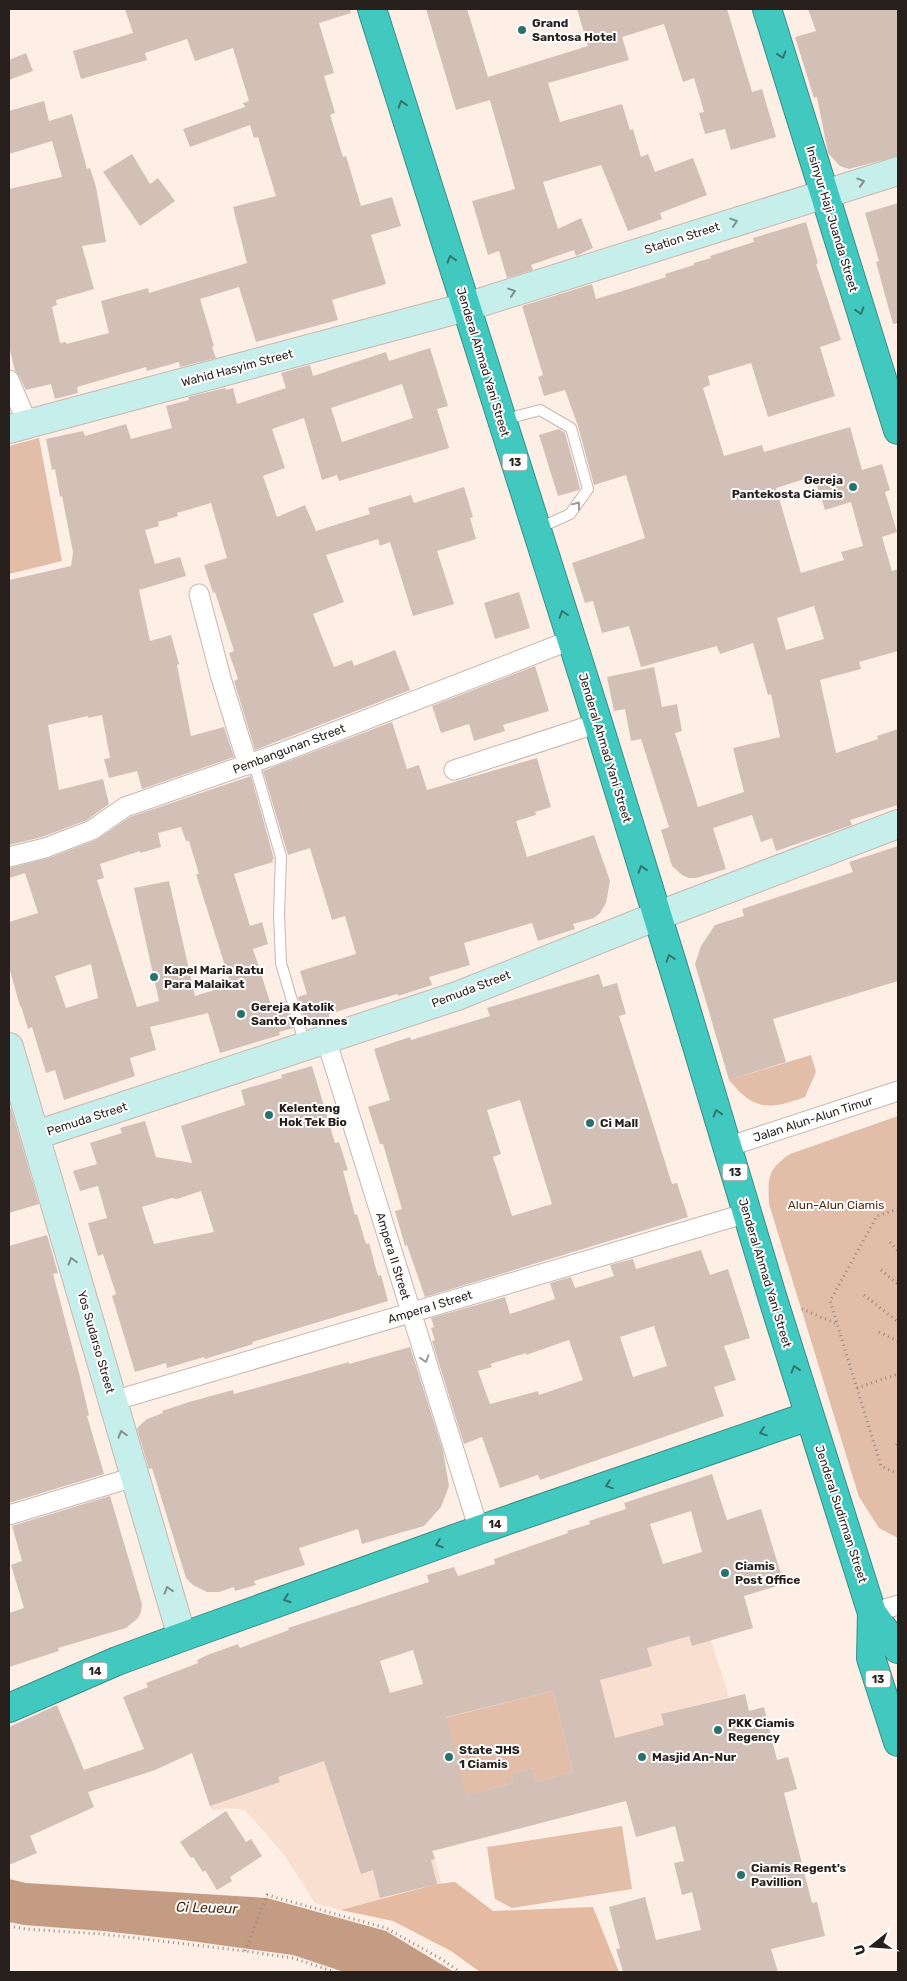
<svg xmlns="http://www.w3.org/2000/svg" width="907" height="1981" font-family="Rubik,sans-serif">
<style>
.built{fill:#f8dfd0}
.green{fill:#e2bda8}
.forest{fill:#e4baa1}
.water{fill:#c49c84}
.building{fill:#d2c0b6;fill-rule:evenodd}
.lines{fill:none;stroke-linecap:round;stroke-linejoin:round}
.lane-casing{stroke:#c8b7ad;stroke-width:12}
.street-casing{stroke:#c8b7ad;stroke-width:21}
.secondary-casing{stroke:#c8b7ad;stroke-width:30}
.highway-casing{stroke:#388e86;stroke-width:30}
.path{stroke:#948983;stroke-width:3;stroke-dasharray:1 4;stroke-linecap:butt}
.lane{stroke:#fff;stroke-width:10}
.street{stroke:#fff;stroke-width:19}
.secondary{stroke:#c6efec;stroke-width:28}
.highway{stroke:#41c9c0;stroke-width:28}
.oneway{stroke:#34746e}
.oneway2{stroke:#7e918e}
.oneway3{stroke:#9d9a98}
.poi-dot{fill:#28716c;stroke:#fff;stroke-width:2}
.labels{text-anchor:middle;dominant-baseline:central;stroke-width:4;stroke-linejoin:round;paint-order:stroke}
.shield{fill:#fff;stroke:#67625f;stroke-width:1}
.shield-label{font-size:11px;font-weight:bold;fill:#261f1b}
.poi-label{font-size:12px;font-weight:bold;fill:#261f1b;stroke:#fff;text-anchor:start}
.street-label{font-size:12px;fill:#261f1b;stroke:#fff}
.park-label{font-size:12px;fill:#50280d;stroke:#fff}
.water-label{font-size:14px;font-style:italic;fill:#4d2609;stroke:#fff}
</style>
<rect width="100%" height="100%" fill="#fdeee6"/>
<polygon class="built" points="683,1617 692,1646 711,1640 729,1697 662,1714 680,1787 433,1851 441,1883 341,1910 315,1903 285,1856 245,1810 229,1808 213,1810 210,1806 197,1767 355,1702 581,1642"/>
<g class="green">
<polygon points="39,438 62,561 9,574 9,446"/>
<path d="M811,1055L816,1072L805,1097C769,1110 754,1111 729,1080Z"/>
<path d="M898,1116V1538L879,1528L859,1497L769,1204C768,1177 767,1170 790,1154Z"/>
<polygon points="553,1691 573,1772 536,1782 532,1768 511,1774 513,1783 424,1806 404,1728"/>
<polygon points="622,1826 632,1889 512,1908 495,1899 487,1847"/>
</g>
<polygon class="forest" points="455,1882 493,1911 593,1907 619,1972 480,1972 451,1951 393,1921 341,1910 437,1884"/>
<polygon class="water" points="9,1879 26,1883 267,1898 386,1931 454,1972 344,1972 293,1955 183,1940 103,1931 24,1925 9,1922"/>
<g class="building">
<polygon points="125,9 350,9 351,13 319,23 334,73 324,76 335,113 330,115 343,157 346,156 361,206 392,197 401,226 371,235 386,284 332,300 338,320 256,342 239,287 200,299 214,346 212,347 216,358 180,367 179,362 147,371 146,367 77,387 78,393 55,399 51,384 26,390 19,376 15,371 9,346 9,189 62,177 52,141 9,154 9,111 44,101 49,121 72,114 87,169 90,168 96,187 106,242 82,246 94,289 56,300 57,305 52,307 60,343 66,342 66,344 109,333 101,301 148,288 149,293 247,263 233,207 276,196 258,137 254,138 250,125 190,147 183,129 245,107 243,103 249,101 233,48 195,61 187,39 145,53 147,60 81,79 73,51 133,33"/>
<polygon points="426,9 467,9 488,77 588,46 577,9 727,9 752,92 762,89 776,137 731,150 725,129 705,134 699,113 704,112 694,78 683,82 664,24 622,37 629,60 548,83 560,122 622,104 630,130 633,129 641,157 648,154 655,172 693,158 707,195 660,213 662,219 628,231 601,165 543,182 558,229 581,218 593,248 576,256 574,250 531,265 533,270 507,278 499,251 488,255 472,201 515,189 490,100 456,110"/>
<polygon points="808,9 898,9 898,156 849,169 840,166 828,153 817,97 814,98 795,37 816,31"/>
<polygon points="26,53 33,71 9,80 9,60"/>
<polygon points="132,154 150,184 158,178 175,201 140,226 103,172"/>
<polygon points="898,203 898,323 893,324 876,262 879,261 865,213"/>
<path d="M806,222L818,263L816,264L841,340L820,347L835,396L768,417L751,363L708,376L710,385L703,388L724,456L762,445L764,452L850,427L862,470L882,464L890,490L885,492L897,532L882,537L892,571L898,569V651L859,662L861,669L820,680L836,753L878,739L877,736L898,729V805L850,820L852,825L776,851L772,838L761,842L752,815L713,828L726,869L696,878H689L682,875L672,866L661,830L669,827L641,739L631,741L625,709L614,711L607,677L654,667L662,707L677,704L682,731L675,733L698,807L744,792L733,748L780,737L771,694L768,695L753,643L720,654L717,646L641,667L629,626L602,633L593,601L585,603L572,563L645,538L626,475L594,485L578,426L565,390L544,396L538,377L543,375L522,306L592,284L596,299L629,289L666,277L665,274L694,265V263L711,258L710,256L754,242L753,238ZM814,476L825,510L851,502L863,546L841,552L844,560L801,573L776,488ZM814,606L824,639L786,650L777,618Z"/>
<path d="M430,348L448,406L437,409L449,448L339,481L337,475L322,480L304,418L272,429L285,468L263,476L277,517L305,505L316,531L370,514L368,508L411,495L414,503L464,487L473,517L470,518L476,539L437,551L454,604L413,616L390,542L380,546L378,539L326,555L344,602L313,614L334,667L352,660L354,666L395,650L410,690L255,750L234,681L238,679L229,653L234,651L215,592L213,593L204,565L227,558L211,503L177,513L178,516L158,522L159,526L145,530L155,564L180,557L186,576L139,590L150,641L171,635L179,664L177,665L191,736L224,727L234,757L142,789L137,771L109,778L104,759L110,758L102,715L88,718V716L48,725L59,790L103,779L109,804L87,820L42,837L9,845V580L71,566L73,552L62,496L60,497L55,469L52,470L46,439L83,431L85,436L126,424L131,439L172,428L166,406L189,400L188,397L225,388L226,390L233,388L237,404L286,388L281,373L298,368L310,365L313,376L386,352L389,361ZM402,384L413,418L342,442L331,408Z"/>
<polygon points="559,429 565,433 580,488 579,490 558,496 539,435"/>
<polygon points="519,592 530,628 495,639 484,603"/>
<polygon points="535,666 549,711 503,725 505,731 474,741 469,724 441,733 432,706"/>
<polygon points="392,722 407,769 419,765 427,790 537,758 551,807 535,812 536,815 516,821 527,857 594,835 610,881 606,903 600,913 594,918 573,924 575,929 538,941 532,923 464,943 470,965 429,977 432,985 398,996 398,994 369,1002 329,1014 329,1017 306,1024 298,997 307,994 300,971 356,954 345,916 332,920 310,848 288,855 263,771"/>
<path d="M251,776L274,859L272,860L273,862L234,874L250,926L262,922L268,944L253,949L271,1005L285,1001L293,1028L279,1032L280,1035L220,1053L208,1013L150,1027L156,1050L130,1058L135,1076L64,1100L55,1070L46,1073L32,1027L28,1029L21,1006H20L9,967V922L38,913L25,873L9,878V868L49,858L96,840L130,817ZM181,827L186,841H189L199,874H196L231,985L195,996L169,881L134,888L159,1001L137,1007L97,880L104,878L100,864L140,851V853L161,847L158,833ZM91,964L98,998L66,1008L55,976Z"/>
<polygon points="898,846 898,981 773,1019 786,1062 729,1080 695,964 701,946 715,925 744,916 742,909 853,872 849,862"/>
<path d="M599,974L603,987L617,983L626,1014L619,1016L672,1184L677,1183L688,1217L425,1297L407,1245L405,1246L395,1211L402,1209L383,1144H380L368,1107L390,1100L374,1049L410,1037L411,1040L490,1016L487,1008ZM520,1100L552,1204L512,1216L493,1157L501,1154L487,1110Z"/>
<path d="M312,1066L335,1143L339,1142L348,1170L343,1171L355,1215L357,1214L366,1244L369,1243L378,1276L381,1275L388,1301L252,1342L253,1344L205,1359L204,1357L167,1368L166,1363L135,1372L112,1296L116,1294L103,1254L98,1256L88,1223L107,1218L98,1186L80,1191L73,1171L97,1164L90,1143L122,1133L120,1128L145,1121L156,1157L192,1163L181,1126L245,1105L241,1090L282,1078L281,1075ZM201,1191L214,1232L154,1244L142,1207L172,1198L177,1199Z"/>
<polygon points="11,1108 39,1204 9,1213 9,1109"/>
<polygon points="47,1235 58,1273 53,1274 79,1373 89,1415 87,1416 104,1474 9,1503 9,1246"/>
<path d="M701,1250L710,1275L728,1269L750,1338L724,1346L736,1380L714,1387L724,1416L540,1480L538,1475L500,1488L482,1437L464,1444L432,1341L435,1340L431,1328L434,1327L431,1318L505,1297L510,1314L555,1299L550,1283L571,1277L575,1288L614,1276L610,1265L633,1259L636,1269ZM654,1326L667,1366L633,1377L620,1337ZM569,1340L583,1380L539,1395L538,1391L490,1404L478,1371L492,1367L490,1364L526,1353V1355Z"/>
<polygon points="410,1347 443,1451 449,1486 441,1507 424,1526 396,1534 362,1544 358,1529 299,1548 305,1565 254,1581 256,1585 235,1591 234,1587 219,1592 207,1592 193,1585 186,1578 152,1468 149,1469 137,1429 139,1426 147,1419 163,1413 162,1411 189,1402 233,1390 234,1394 349,1362 349,1364"/>
<path d="M712,1474L727,1520L761,1509L784,1584L744,1596L753,1628L692,1646L689,1636L647,1648L652,1666L600,1680L615,1738L664,1725L661,1714L745,1694L749,1711L764,1707L777,1760L788,1757L797,1789L784,1793L812,1903L817,1902L825,1936L771,1949L778,1972H623L616,1949L620,1948L609,1907L645,1897L656,1940L701,1930L692,1892L682,1895L674,1863L684,1861L675,1826L636,1837L626,1801L432,1851L435,1859L431,1860L437,1884L380,1898L373,1870L361,1874L324,1761L278,1777L280,1782L210,1806L192,1753L155,1770L88,1792L94,1807L30,1836L37,1853L9,1865V1727L57,1705L84,1770L144,1749L123,1697L148,1687L146,1683L198,1663L197,1660L210,1654L238,1644L240,1648L289,1630L288,1628L429,1582L427,1575L454,1567L458,1576L495,1564L494,1559L568,1533L567,1531L590,1524L589,1521L626,1509L624,1503ZM691,1511L702,1552L663,1564L650,1524ZM413,1650L423,1684L390,1693L380,1661ZM553,1691L573,1772L536,1782L532,1768L511,1774L513,1783L466,1795L446,1717Z"/>
<polygon points="110,1496 142,1604 141,1612 138,1618 126,1628 58,1648 59,1651 9,1667 9,1613 24,1608 11,1565 22,1561 12,1526"/>
<polygon points="226,1811 246,1842 251,1839 262,1856 230,1877 232,1881 217,1890 205,1870 203,1872 193,1857 191,1858 180,1842"/>
</g>
<g class="lines">
<g class="lane-casing">
<g id="lane">
<polyline points="503,420 540,410 571,428 588,489 570,514 537,529"/>
<polyline points="254,763 281,857 279,914 281,963 305,1045"/>
</g>
</g>
<g class="street-casing">
<g id="street">
<polyline points="9,380 28,424"/>
<polyline points="199,594 221,678 248,765"/>
<polyline points="454,770 598,723"/>
<polyline points="9,857 45,848 92,830 125,807 280,753 571,640"/>
<polyline points="326,1039 479,1530"/>
<polyline points="727,1147 898,1091"/>
<polyline points="113,1401 747,1213"/>
<polyline points="9,1515 134,1477"/>
<polyline points="872,1613 898,1605"/>
</g>
</g>
<g class="secondary-casing">
<g id="secondary">
<polyline points="9,429 466,307 898,171"/>
<polyline points="9,1047 182,1637"/>
<polyline points="36,1135 457,996 657,916 898,824"/>
</g>
</g>
<g class="highway-casing">
<g id="highway">
<polyline points="372,9 598,723 679,986 772,1296 872,1613 898,1649"/>
<polyline points="767,9 898,430"/>
<polyline points="872,1613 871,1658 898,1742"/>
<polyline points="9,1708 117,1661 182,1637 479,1530 809,1416"/>
</g>
</g>
<g class="path">
<polyline points="898,1209 877,1216 830,1301 881,1466 898,1474"/>
<polyline points="890,1242 898,1251"/>
<polyline points="881,1270 898,1284"/>
<polyline points="864,1295 898,1322"/>
<polyline points="802,1309 837,1324"/>
<polyline points="879,1332 898,1341"/>
<polyline points="857,1388 898,1374"/>
<polyline points="896,1445 898,1443"/>
<polyline points="9,1926 25,1929 102,1934 245,1951 293,1958 335,1972"/>
<polyline points="245,1951 267,1895 386,1928 443,1960 460,1972"/>
</g>
<use href="#lane" class="lane"/>
<use href="#street" class="street"/>
<use href="#secondary" class="secondary"/>
<use href="#highway" class="highway"/>
</g>
<defs><path id="oneway-chevron" d="M-2-3.5L2.5 0L-2 3.5" fill="none" stroke-width="1.6" stroke-linecap="round" stroke-linejoin="round" transform="scale(1.25)"/></defs>
<g class="oneway">
<use href="#oneway-chevron" transform="translate(782 55) rotate(73)"/>
<use href="#oneway-chevron" transform="translate(402 104) rotate(-107)"/>
<use href="#oneway-chevron" transform="translate(451 259) rotate(-107)"/>
<use href="#oneway-chevron" transform="translate(860 311) rotate(73)"/>
<use href="#oneway-chevron" transform="translate(563 614) rotate(-108)"/>
<use href="#oneway-chevron" transform="translate(642 869) rotate(-107)"/>
<use href="#oneway-chevron" transform="translate(670 958) rotate(-108)"/>
<use href="#oneway-chevron" transform="translate(717 1113) rotate(-107)"/>
<use href="#oneway-chevron" transform="translate(795 1369) rotate(-107)"/>
<use href="#oneway-chevron" transform="translate(763 1432) rotate(161)"/>
<use href="#oneway-chevron" transform="translate(609 1485) rotate(161)"/>
<use href="#oneway-chevron" transform="translate(439 1544) rotate(160)"/>
<use href="#oneway-chevron" transform="translate(287 1599) rotate(160)"/>
</g>
<g class="oneway2">
<use href="#oneway-chevron" transform="translate(861 182) rotate(-17)"/>
<use href="#oneway-chevron" transform="translate(734 222) rotate(-18)"/>
<use href="#oneway-chevron" transform="translate(512 292) rotate(-18)"/>
<use href="#oneway-chevron" transform="translate(72 1261) rotate(-106)"/>
<use href="#oneway-chevron" transform="translate(122 1434) rotate(-106)"/>
<use href="#oneway-chevron" transform="translate(168 1590) rotate(-107)"/>
</g>
<g class="oneway3">
<use href="#oneway-chevron" transform="translate(577 505) rotate(-53)"/>
<use href="#oneway-chevron" transform="translate(425 1359) rotate(73)"/>
</g>
<g class="poi-dot">
<circle cx="522" cy="30" r="5"/>
<circle cx="853" cy="487" r="5"/>
<circle cx="154" cy="977" r="5"/>
<circle cx="241" cy="1014" r="5"/>
<circle cx="269" cy="1115" r="5"/>
<circle cx="590" cy="1123" r="5"/>
<circle cx="725" cy="1573" r="5"/>
<circle cx="718" cy="1730" r="5"/>
<circle cx="449" cy="1757" r="5"/>
<circle cx="642" cy="1757" r="5"/>
<circle cx="741" cy="1875" r="5"/>
</g>
<g class="labels">
<g class="shield">
<rect x="502.5" y="453.5" width="25" height="17" rx="4"/>
<rect x="722.5" y="1163.5" width="25" height="17" rx="4"/>
<rect x="482.5" y="1515.5" width="25" height="17" rx="4"/>
<rect x="82.5" y="1662.5" width="25" height="17" rx="4"/>
<rect x="865.5" y="1670.5" width="25" height="17" rx="4"/>
</g>
<g class="shield-label">
<text x="515" y="462">13</text>
<text x="735" y="1172">13</text>
<text x="495" y="1524">14</text>
<text x="95" y="1671">14</text>
<text x="878" y="1679">13</text>
</g>
<g class="poi-label">
<text x="532" y="23">Grand<tspan x="532" dy="14">Santosa Hotel</tspan></text>
<text x="843" y="480" text-anchor="end">Gereja<tspan x="843" dy="14">Pantekosta Ciamis</tspan></text>
<text x="164" y="970">Kapel Maria Ratu<tspan x="164" dy="14">Para Malaikat</tspan></text>
<text x="251" y="1007">Gereja Katolik<tspan x="251" dy="14">Santo Yohannes</tspan></text>
<text x="279" y="1108">Kelenteng<tspan x="279" dy="14">Hok Tek Bio</tspan></text>
<text x="600" y="1123">Ci Mall</text>
<text x="735" y="1566">Ciamis<tspan x="735" dy="14">Post Office</tspan></text>
<text x="728" y="1723">PKK Ciamis<tspan x="728" dy="14">Regency</tspan></text>
<text x="459" y="1750">State JHS<tspan x="459" dy="14">1 Ciamis</tspan></text>
<text x="652" y="1757">Masjid An-Nur</text>
<text x="751" y="1868">Ciamis Regent's<tspan x="751" dy="14">Pavillion</tspan></text>
</g>
<g class="street-label">
<text transform="translate(832 219) rotate(73)">Insinyur Haji Juanda Street</text>
<text transform="translate(682 238) rotate(-18)">Station Street</text>
<text transform="translate(483 362) rotate(73)">Jenderal Ahmad Yani Street</text>
<text transform="translate(237 368) rotate(-15)">Wahid Hasyim Street</text>
<text transform="translate(605 748) rotate(73)">Jenderal Ahmad Yani Street</text>
<text transform="translate(289 749) rotate(-21)">Pembangunan Street</text>
<text transform="translate(471 989) rotate(-21)">Pemuda Street</text>
<text transform="translate(87 1119) rotate(-18)">Pemuda Street</text>
<text transform="translate(813 1119) rotate(-18)">Jalan Alun-Alun Timur</text>
<text transform="translate(393 1256) rotate(73)">Ampera II Street</text>
<text transform="translate(765 1273) rotate(73)">Jenderal Ahmad Yani Street</text>
<text transform="translate(430 1307) rotate(-17)">Ampera I Street</text>
<text transform="translate(96 1342) rotate(74)">Yos Sudarso Street</text>
<text transform="translate(841 1514) rotate(72)">Jenderal Sudirman Street</text>
</g>
<g class="park-label">
<text x="836" y="1205">Alun-Alun Ciamis</text>
</g>
<g class="water-label">
<text transform="translate(207 1908) rotate(2)">Ci Leueur</text>
</g>
</g>
<rect width="907" height="1981" fill="none" stroke="#261f1b" stroke-width="20"/>
<g transform="translate(872 1946) rotate(253)" stroke="#ffffff" stroke-width="4" paint-order="stroke">
<path d="M0-4L9 19L0 12L-9 19Z" fill="#261f1b"/>
<text y="-8" font-size="14" font-weight="bold" text-anchor="middle" fill="#261f1b">U</text>
</g>
</svg>
